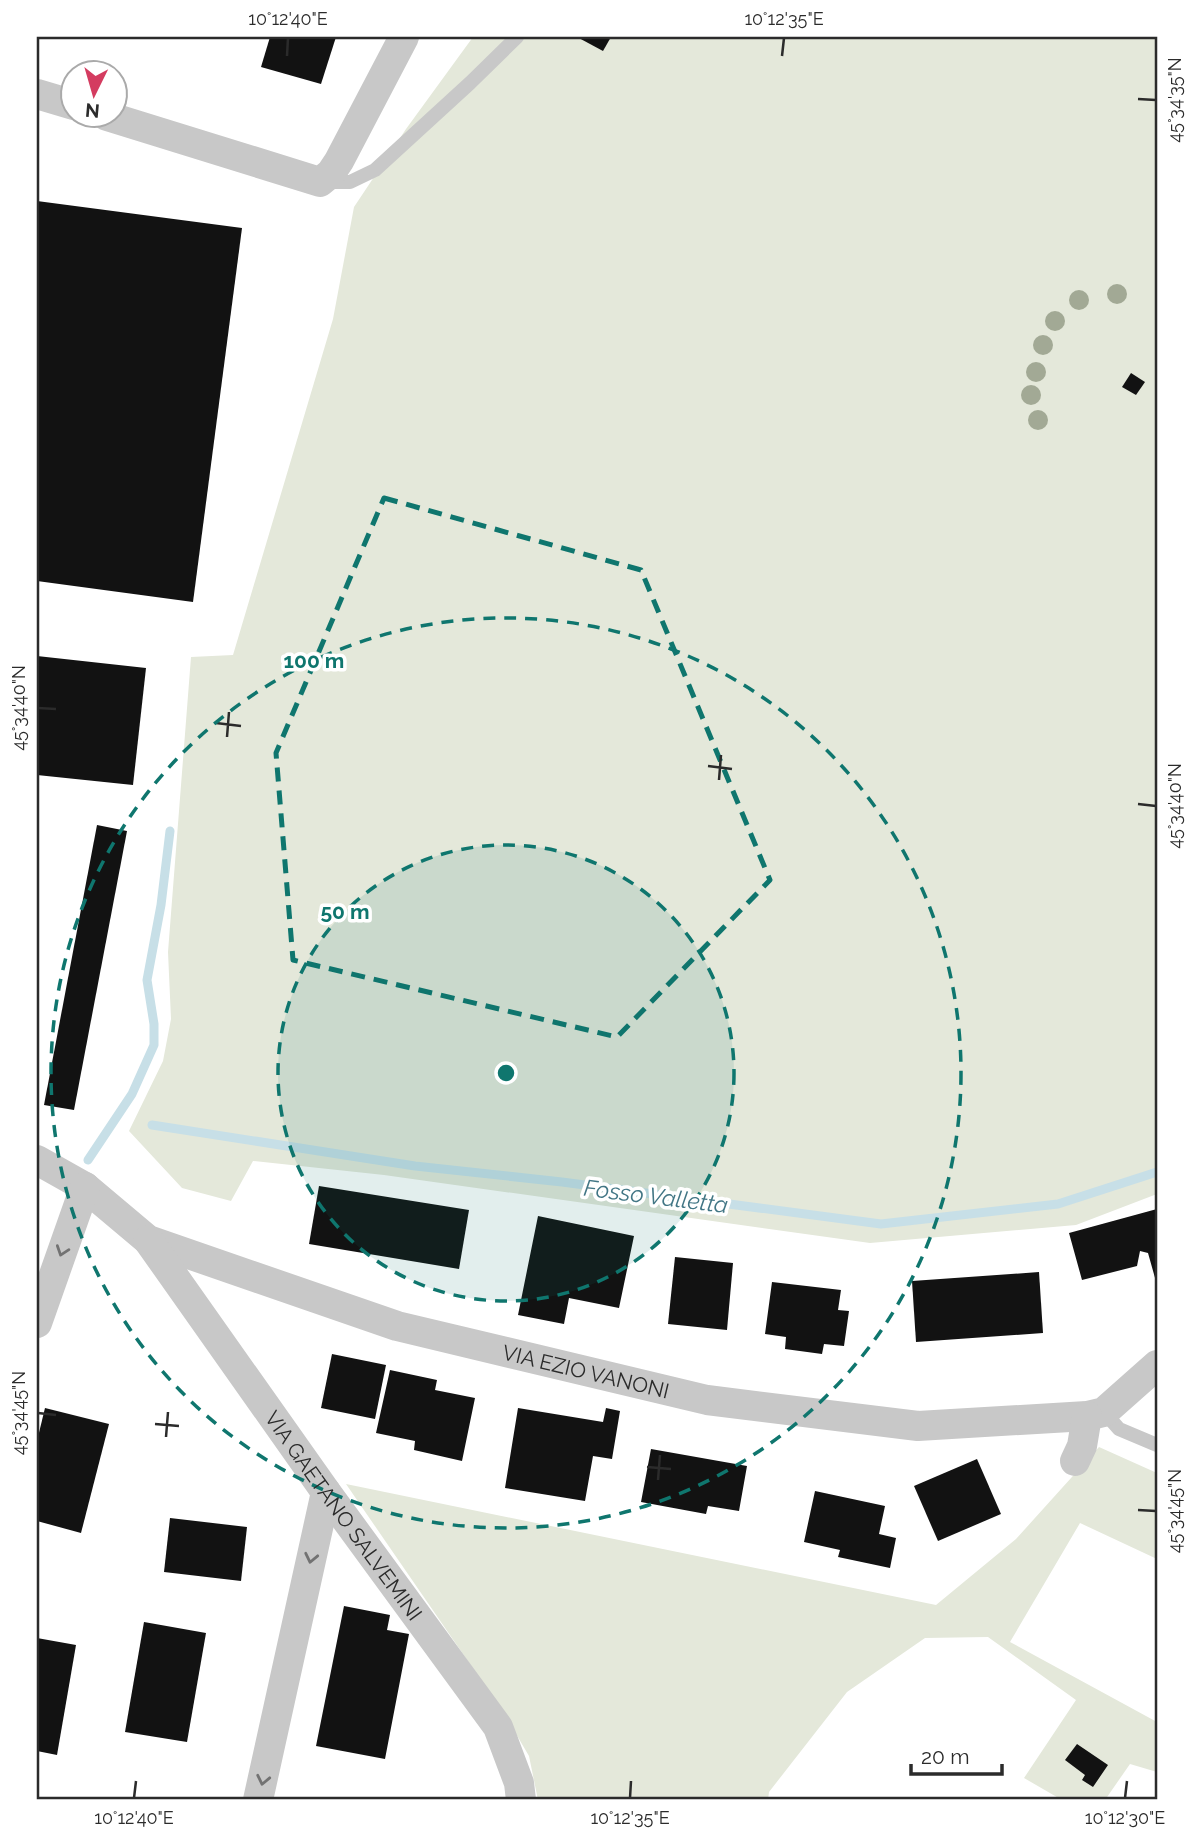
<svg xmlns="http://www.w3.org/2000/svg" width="1194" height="1837" font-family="Raleway,sans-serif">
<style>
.green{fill:#e4e8da}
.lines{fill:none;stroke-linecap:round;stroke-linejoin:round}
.stream{stroke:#c7dfe7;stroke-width:9}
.building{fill:#121212}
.service{stroke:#c8c8c8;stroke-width:14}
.minor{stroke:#c8c8c8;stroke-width:30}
.tree{fill:#a2a995}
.oneway{stroke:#727272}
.marked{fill:none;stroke:#0f766e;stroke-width:5;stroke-dasharray:14 9;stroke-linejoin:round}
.ticks{fill:none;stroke:#2b2b2b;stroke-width:2.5}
.ring{fill:none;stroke:#0f766e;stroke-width:3.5;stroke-dasharray:12 9}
.labels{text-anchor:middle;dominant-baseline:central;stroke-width:7;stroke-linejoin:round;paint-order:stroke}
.street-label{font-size:21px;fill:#2b2b2b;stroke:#fff}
.water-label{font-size:23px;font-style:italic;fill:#427685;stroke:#fff}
.centre{fill:#0f766e;stroke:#fff;stroke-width:3.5}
.ring-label{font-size:21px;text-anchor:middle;font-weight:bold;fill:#0f766e;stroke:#fff;stroke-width:7;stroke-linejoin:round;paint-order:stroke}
.neatline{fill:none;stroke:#2b2b2b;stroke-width:2.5}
.ticks-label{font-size:18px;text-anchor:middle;fill:#2b2b2b}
</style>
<rect width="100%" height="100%" fill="#fff"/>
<g class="green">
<polygon points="473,37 1157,37 1157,1194 1076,1225 870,1243 384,1175 253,1161 231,1201 182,1188 129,1131 163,1061 171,1019 168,952 191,657 233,655 333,319 354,207 406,129"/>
<polygon points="1099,1447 1157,1473 1157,1559 1080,1523 1010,1642 1157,1722 1157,1772 1130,1764 1105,1800 1062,1800 1024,1778 1076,1700 988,1637 925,1638 847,1692 769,1792 768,1800 538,1800 529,1756 505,1715 346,1484 936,1605 1016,1539"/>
</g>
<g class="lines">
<g class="stream">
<polyline points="152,1125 415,1166 562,1182 881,1224 1058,1204 1157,1172"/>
<polyline points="88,1160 132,1094 154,1045 154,1024 147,980 161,905 170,831"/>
</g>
</g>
<g class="building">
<polygon points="270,37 336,37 321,84 261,67"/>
<polygon points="577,37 611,37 603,51"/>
<polygon points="37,201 242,228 193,602 37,581"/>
<polygon points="1131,373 1145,382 1136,395 1122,387"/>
<polygon points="37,656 146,668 133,785 37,775"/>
<polygon points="97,825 127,831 74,1110 44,1105"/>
<polygon points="319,1186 469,1210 459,1269 309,1244"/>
<polygon points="1157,1209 1157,1285 1148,1253 1140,1251 1137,1266 1082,1280 1069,1233"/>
<polygon points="538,1216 634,1236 619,1308 569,1298 564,1324 518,1315"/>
<polygon points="675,1257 733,1263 727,1330 668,1324"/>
<polygon points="1039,1272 1043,1333 916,1342 912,1281"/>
<polygon points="772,1282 841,1290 838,1310 849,1311 844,1346 824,1344 822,1354 785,1349 786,1337 765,1334"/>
<polygon points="332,1354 386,1365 375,1419 321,1408"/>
<polygon points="390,1370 437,1380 435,1390 475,1398 462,1461 414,1450 415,1441 376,1433"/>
<polygon points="45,1408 109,1424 81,1533 37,1521 37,1441"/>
<polygon points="518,1408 603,1422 606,1408 620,1411 612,1459 593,1456 585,1501 505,1488"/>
<polygon points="651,1449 747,1466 739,1511 708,1506 706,1514 641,1502"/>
<polygon points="977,1459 1001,1514 938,1541 914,1486"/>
<polygon points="815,1491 885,1506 879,1534 896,1538 890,1568 838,1557 840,1550 804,1542"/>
<polygon points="170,1518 247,1527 241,1581 164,1572"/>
<polygon points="344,1606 390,1615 387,1630 409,1634 385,1759 316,1746"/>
<polygon points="144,1622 206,1633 187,1742 125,1732"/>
<polygon points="37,1638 76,1645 57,1755 37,1751"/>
<polygon points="1077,1744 1108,1765 1093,1787 1082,1780 1085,1775 1065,1760"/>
</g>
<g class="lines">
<g class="service">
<polyline points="325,182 350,182 375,170 470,83 517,37"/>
<polyline points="1104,1412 1119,1429 1157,1445"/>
</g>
<g class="minor">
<polyline points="37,94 74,105"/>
<polyline points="107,116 320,182 331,173 339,161 404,37"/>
<path id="s1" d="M37,1160L85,1187L148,1240L397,1326L707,1400L918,1426L1087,1416L1104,1412L1157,1365"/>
<path id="s2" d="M148,1240L326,1492L498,1727L519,1783L521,1800"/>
<polyline points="37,1323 85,1187"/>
<polyline points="1075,1461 1082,1446 1087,1416"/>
<polyline points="258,1800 326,1492"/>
</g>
</g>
<g class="tree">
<circle cx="1117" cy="294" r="10"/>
<circle cx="1079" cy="300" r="10"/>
<circle cx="1055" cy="321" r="10"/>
<circle cx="1043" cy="345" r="10"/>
<circle cx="1036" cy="372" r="10"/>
<circle cx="1031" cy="395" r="10"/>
<circle cx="1038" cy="420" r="10"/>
</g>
<defs><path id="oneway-chevron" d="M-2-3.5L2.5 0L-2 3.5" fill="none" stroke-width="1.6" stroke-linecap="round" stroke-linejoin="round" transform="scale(1.75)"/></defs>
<g class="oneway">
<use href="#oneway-chevron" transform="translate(62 1251) rotate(109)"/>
<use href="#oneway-chevron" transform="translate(311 1558) rotate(102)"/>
<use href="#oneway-chevron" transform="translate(263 1780) rotate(102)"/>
</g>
<path class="marked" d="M384,498L641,570L770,880L617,1037L293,960L276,753Z"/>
<path class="ticks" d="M287,56L288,38M782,56L784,38M1138,99L1156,100M38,708L56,709M216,723L241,726M227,737L229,712M708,766L732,769M719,780L721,755M1138,804L1156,806M38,1413L56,1415M155,1424L179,1426M166,1437L168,1412M647,1467L671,1469M658,1480L660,1455M1138,1510L1156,1511M134,1798L136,1781M630,1798L631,1781M1125,1798L1127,1781"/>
<circle cx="506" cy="1073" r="228" fill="#0f766e" fill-opacity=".12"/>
<g class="ring">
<circle cx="506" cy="1073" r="228"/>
<circle cx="506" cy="1073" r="455"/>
</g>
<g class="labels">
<g class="street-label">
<text stroke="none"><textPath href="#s1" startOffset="595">VIA EZIO VANONI</textPath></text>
<text stroke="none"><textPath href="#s2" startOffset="338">VIA GAETANO SALVEMINI</textPath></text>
</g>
<g class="water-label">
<text transform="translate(656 1196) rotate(7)">Fosso Valletta</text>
</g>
</g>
<circle cx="506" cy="1073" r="10" class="centre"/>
<g class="ring-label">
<text x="314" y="668">100 m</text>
<text x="345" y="919">50 m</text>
</g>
<rect width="1194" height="1837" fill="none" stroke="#ffffff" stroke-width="77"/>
<g transform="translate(94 94) rotate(185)"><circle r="33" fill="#ffffff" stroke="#aaaaaa" stroke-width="2"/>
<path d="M0-5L12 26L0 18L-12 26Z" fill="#d43c60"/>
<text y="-10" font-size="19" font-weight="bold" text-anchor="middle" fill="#2b2b2b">N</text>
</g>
<path d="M911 1764v10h91v-10" fill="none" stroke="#2b2b2b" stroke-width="3.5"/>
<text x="921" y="1764" font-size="21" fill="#2b2b2b" stroke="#ffffff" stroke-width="5" paint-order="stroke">20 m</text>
<rect x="38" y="38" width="1118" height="1760" class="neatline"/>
<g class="ticks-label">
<text x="288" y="25">10°12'40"E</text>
<text x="784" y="25">10°12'35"E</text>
<text transform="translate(1175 100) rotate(-90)" y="6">45°34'35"N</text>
<text transform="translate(19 708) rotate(-90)" y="6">45°34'40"N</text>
<text transform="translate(1175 806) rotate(-90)" y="6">45°34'40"N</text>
<text transform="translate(19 1413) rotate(-90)" y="6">45°34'45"N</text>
<text transform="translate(1175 1511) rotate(-90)" y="6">45°34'45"N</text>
<text x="134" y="1824">10°12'40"E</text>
<text x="630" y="1824">10°12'35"E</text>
<text x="1125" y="1824">10°12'30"E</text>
</g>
</svg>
